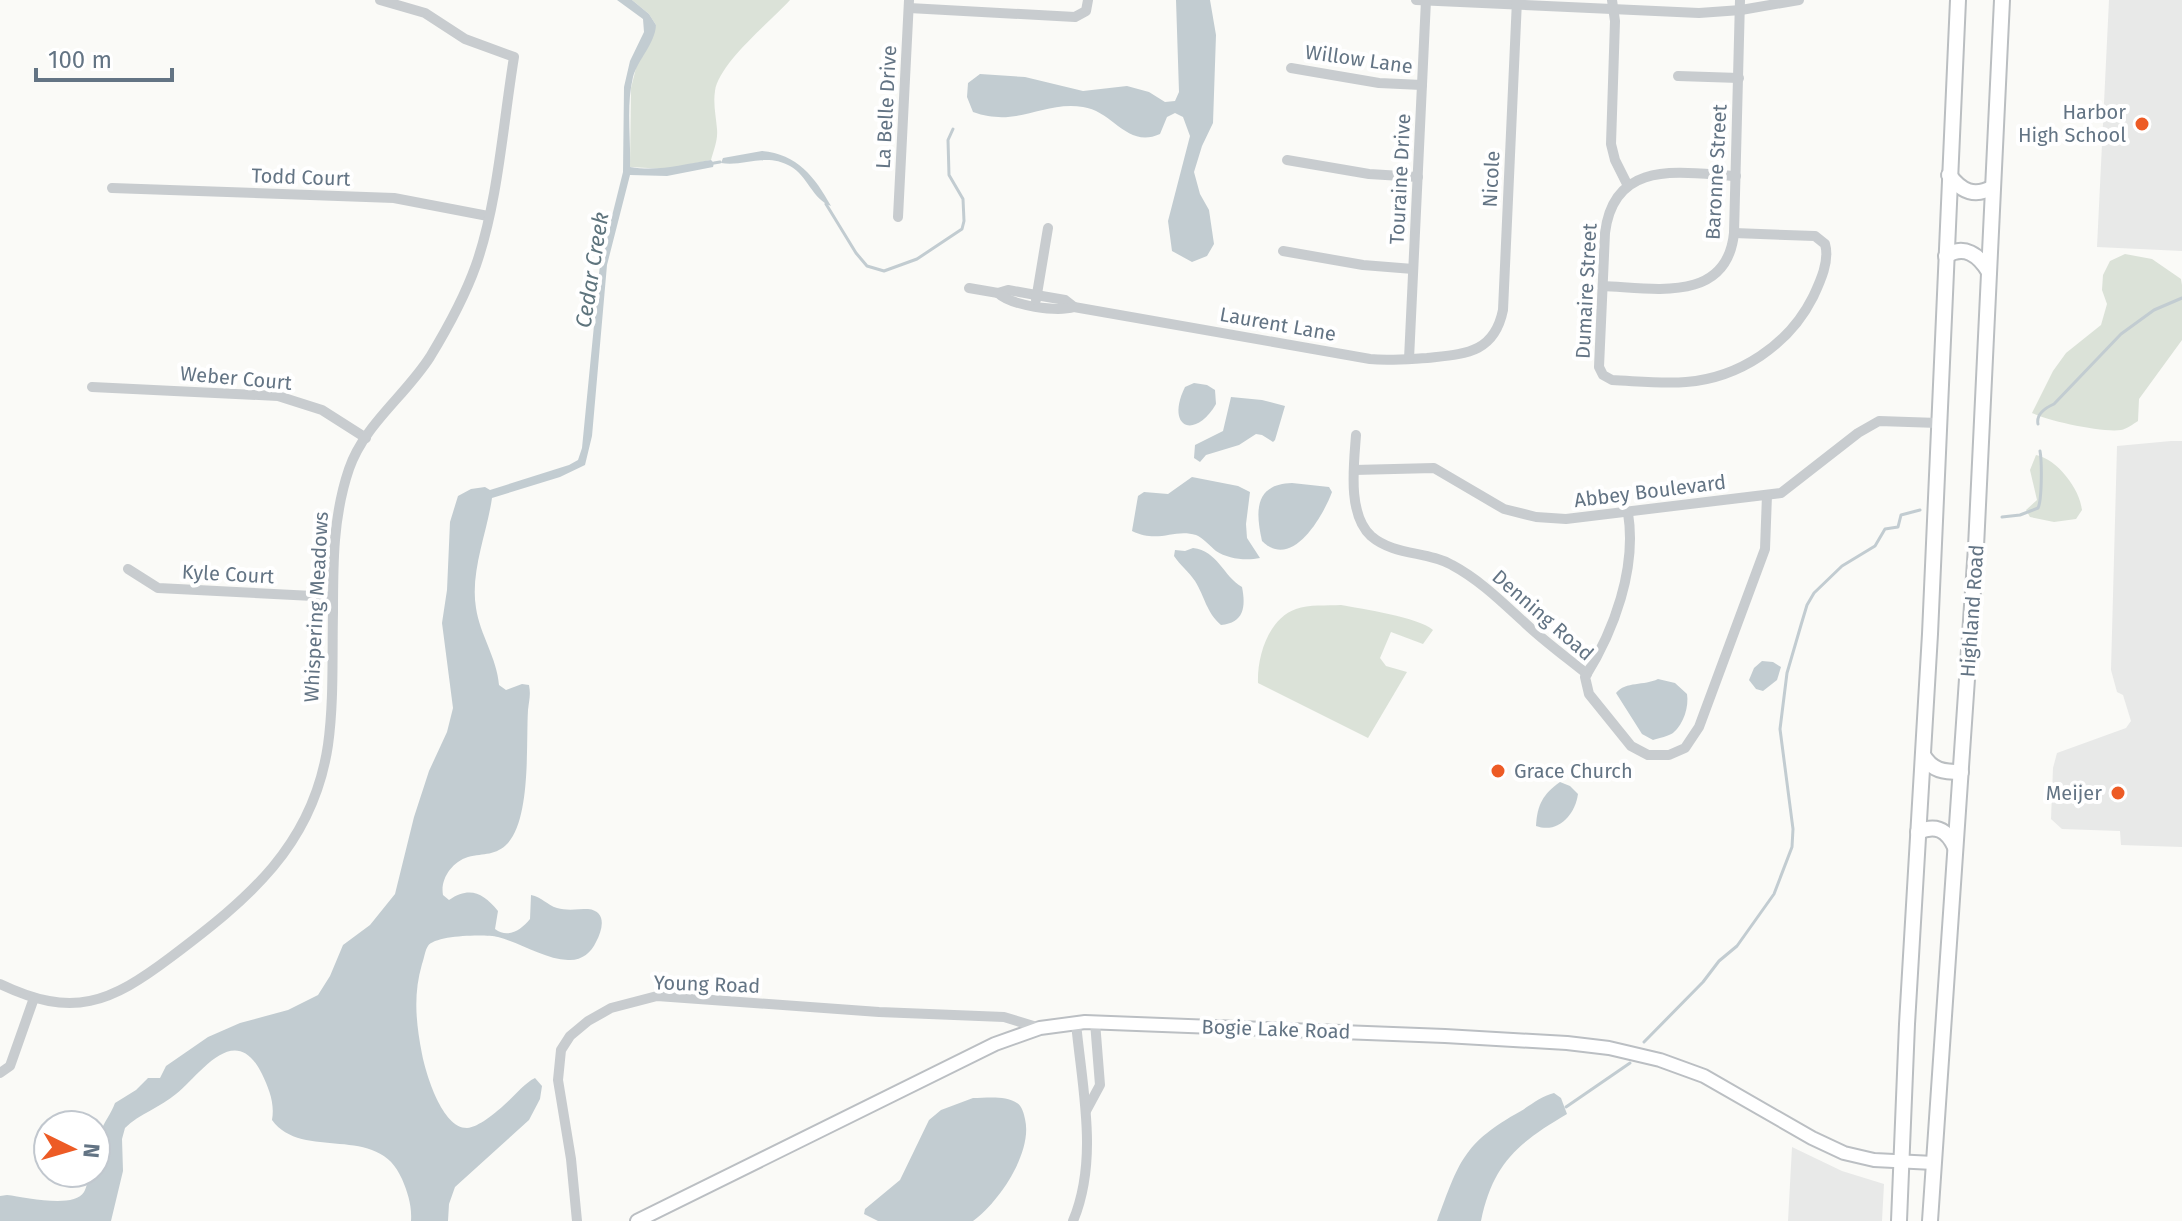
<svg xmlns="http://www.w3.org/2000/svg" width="2182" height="1221" font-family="'Fira Sans',sans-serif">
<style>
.built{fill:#e8e9e8}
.green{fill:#dbe2d8}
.water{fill:#c2ccd1}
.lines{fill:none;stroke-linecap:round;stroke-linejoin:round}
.stream{stroke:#c2ccd1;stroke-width:3}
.major-casing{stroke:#bbbfc3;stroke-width:16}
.highway-casing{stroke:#babec1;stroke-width:18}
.minor{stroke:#c8cccf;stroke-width:10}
.major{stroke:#fff;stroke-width:12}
.highway{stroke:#fff;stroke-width:14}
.poi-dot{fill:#ed5b25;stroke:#fff;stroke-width:3}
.labels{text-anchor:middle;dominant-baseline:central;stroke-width:8;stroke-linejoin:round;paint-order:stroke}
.street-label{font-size:20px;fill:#637484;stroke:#fff}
.poi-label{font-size:20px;fill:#637484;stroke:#fff;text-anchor:end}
.water-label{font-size:22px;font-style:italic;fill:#5e747d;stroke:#fff}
</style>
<rect width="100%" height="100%" fill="#fafaf7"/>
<g class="built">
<polygon points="2109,0 2182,0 2182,251 2097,247"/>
<polygon points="2171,441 2182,441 2182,847 2121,845 2120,831 2062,829 2051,819 2053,768 2057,753 2126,728 2131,721 2123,695 2117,692 2111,670 2117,446"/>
<polygon points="1792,1147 1842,1171 1884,1184 1882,1221 1788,1221"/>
</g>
<g class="green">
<path d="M632,0H790C770,22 719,63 715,91C713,104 716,116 717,129C718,140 714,149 711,160L666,169L630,167L631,88L637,64L656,25L649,14Z"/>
<path d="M2125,254L2152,259L2181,279L2182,285V340L2139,399L2138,421C2133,424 2127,429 2121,430C2104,433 2048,421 2032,413L2053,371L2066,353L2101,325L2107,304L2102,290L2103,275L2110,261Z"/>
<path d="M2036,455C2057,459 2080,489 2082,510L2076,519L2054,522L2030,517L2026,510L2037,500L2030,470Z"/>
<path d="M1341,605C1363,609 1418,617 1433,630L1423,644L1391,632L1380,658L1386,666L1407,672L1368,738L1258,683C1257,657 1268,619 1296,609C1309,604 1327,606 1341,605Z"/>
</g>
<g class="water">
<path d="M617,0H632L649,14L656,25C655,44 638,59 633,77C626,106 631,138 630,167C659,172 683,164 711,160L714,163L713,167L667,176L630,175L607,265L592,436L585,465L560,477L492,498C487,533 470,572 476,608C480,635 497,658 499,685L506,690L522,684L529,685C531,695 529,701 528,710C526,744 531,817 508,843C496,856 484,853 468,857C452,862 440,879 443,895L449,900C470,886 483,893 498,911L495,929C508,939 521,930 530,919L531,895C542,897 547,905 557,908C567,911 578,909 588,909C607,911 603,929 596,942C591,953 581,961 568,960C545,959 521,943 498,937C485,934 435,935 428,946C425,950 424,959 422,964C413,995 416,1023 422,1054C426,1074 442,1128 467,1128C479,1127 495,1113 503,1106C514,1097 523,1084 535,1078L542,1086L540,1099L529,1120L455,1187L449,1204L448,1221H411C412,1206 408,1193 402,1179C379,1122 302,1162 272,1120C275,1103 269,1089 262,1074C235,1019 200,1075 176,1094C161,1107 139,1114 125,1128L122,1139L123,1171L111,1221H0V1196L7,1195C25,1197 74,1209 84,1192C87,1187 88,1179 89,1173H96C96,1159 95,1146 100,1133C104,1122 111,1114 115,1103L136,1090L148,1078H160L166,1066L208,1037L240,1023L288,1010L318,995L330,976L343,945L370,925L395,894L414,817L429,771L447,732L453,708L442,623L447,590L450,522L458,496L471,489L485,487L490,490L569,465L578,460L582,448L600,264L623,172L624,87L630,61L644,32L643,19Z"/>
<path d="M1176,0H1210L1216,35L1213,123L1202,146L1194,172L1200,194L1209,210L1214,244L1207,256L1192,262L1172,251L1168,221L1190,136L1183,117L1175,113L1167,117L1160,134C1127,149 1113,111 1083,107C1042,101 1018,128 973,112L967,97L968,83L980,74L1025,77L1083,91L1127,86L1149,92L1165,102L1175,101L1179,92Z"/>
<path d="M762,151C797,154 815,177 831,206C812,199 808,176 790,166C766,152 744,167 721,163L723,158Z"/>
<path d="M1194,383L1207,385L1215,390L1216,404C1195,440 1165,428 1185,387Z"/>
<polygon points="1231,397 1262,400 1285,406 1275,440 1273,442 1262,435 1256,434 1239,445 1206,455 1200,462 1194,458 1195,445 1223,431"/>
<path d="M1192,477L1238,486L1250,492L1246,524L1247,538L1260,558C1246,561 1228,559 1216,551C1210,546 1203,538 1196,535C1174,528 1159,544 1132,531L1138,496L1144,492L1168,494Z"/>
<path d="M1292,483L1329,487L1332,492C1323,516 1292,571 1262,541C1255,510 1255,484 1292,483Z"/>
<path d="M1193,548C1218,551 1223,576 1242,587C1246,607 1244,623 1221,625C1206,612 1205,597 1195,581C1189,572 1180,565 1174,556L1175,550L1185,551Z"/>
<polygon points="1762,661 1773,662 1781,667 1777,680 1763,691 1756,689 1749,680 1754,668"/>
<path d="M1658,679L1675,683L1687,694C1689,706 1684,724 1673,733C1669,736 1659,738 1653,740L1642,734L1616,693C1626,681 1644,686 1658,679Z"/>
<path d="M1560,782L1570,786L1578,794C1575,815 1558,834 1536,826C1537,805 1543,794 1560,782Z"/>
<path d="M1554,1093L1561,1098L1567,1114C1518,1143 1493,1163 1481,1221H1437C1459,1162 1463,1143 1521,1111C1532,1104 1542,1096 1554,1093Z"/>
<path d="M973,1098C986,1098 1005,1095 1017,1103C1022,1106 1024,1114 1025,1119C1033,1152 999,1202 973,1221H878L864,1214L865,1209L900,1180L929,1120L941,1110Z"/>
</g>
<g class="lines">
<g class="stream">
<polyline points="714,163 720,162"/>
<polyline points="826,204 856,253 867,266 884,271 917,259 962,229 964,221 963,199 949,175 948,140 953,129"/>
<path d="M2038,424C2036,414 2045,408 2054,404L2121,334L2154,310L2182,298"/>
<path d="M2002,517L2020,515L2038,508C2042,500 2042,462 2040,451"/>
<polyline points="1644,1042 1703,982 1719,961 1737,946 1774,894 1792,847 1793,829 1780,729 1787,673 1801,625 1807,605 1814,593 1842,566 1875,546 1885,529 1898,527 1901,515 1920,510"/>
<polyline points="1566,1107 1630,1063"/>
</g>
<g class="major-casing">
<polyline id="major" points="637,1221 995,1044 1040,1028 1085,1022 1445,1036 1567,1043 1609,1048 1660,1060 1704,1076 1812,1138 1844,1153 1874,1160 1934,1163"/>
</g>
<g class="highway-casing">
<g id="highway">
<path d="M1949,175C1961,191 1974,198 1993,187"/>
<path d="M1946,256C1964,244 1979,255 1989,272"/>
<path d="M1923,755C1932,771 1944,772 1961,772"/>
<path d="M1918,832C1936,824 1947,830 1955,847"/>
<polyline points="1899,1221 1907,1024 1930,634 1958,0"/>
<polyline points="1930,1221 1976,547 2002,0"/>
</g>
</g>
<g class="minor">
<polyline points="1416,0 1699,13 1741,10 1799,0"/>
<polyline points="1612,0 1615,21 1611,144 1615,160 1628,186"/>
<polyline points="909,8 1075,17 1086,11 1088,0"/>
<polyline points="1291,68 1379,83 1422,85"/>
<polyline points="1678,76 1739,78"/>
<polyline points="1287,160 1369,174 1418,177"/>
<polyline points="112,188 394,198 488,216"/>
<polyline points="898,217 909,0"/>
<path d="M1734,233L1815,236L1825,244C1830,261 1820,282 1813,297C1789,345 1739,378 1686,382C1662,384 1636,381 1612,380L1603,375L1599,367L1605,233C1614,158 1681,173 1736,176"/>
<polyline points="1283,251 1363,265 1413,269"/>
<path d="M1603,286C1653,288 1727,304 1734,233L1740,0"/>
<path d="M969,288L998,293L1008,290L1036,295L1065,300L1074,307L1370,359C1389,361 1408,359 1427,358C1464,354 1494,354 1503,310L1517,0"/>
<path d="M998,293C1012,306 1057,312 1074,307"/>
<polyline points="1036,300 1048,228"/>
<polyline points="1409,359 1426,0"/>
<polyline points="92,387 278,396 322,410 366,438"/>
<path d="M1356,435C1354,464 1347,514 1371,536C1394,556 1428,551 1452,565C1480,580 1502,602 1525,623C1544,641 1566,657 1587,674"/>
<polyline points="1354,470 1434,468 1504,509 1536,517 1566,519 1781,493 1858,433 1879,421 1938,423"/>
<path d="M1628,513C1637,568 1614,631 1585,677L1589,694L1631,746L1648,755H1669L1685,748L1699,727L1765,549L1767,495"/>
<polyline points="128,569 158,588 333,597"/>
<path d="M0,984C73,1019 110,1003 171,957C248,899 313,846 328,745C334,702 332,656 333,612C333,563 333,516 349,469C364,425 405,396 430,357C447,329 465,296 476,265C498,202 503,124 514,57L465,39L425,13L380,0"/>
<polyline points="0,1073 10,1066 34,998"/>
<polyline points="1086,1111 1100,1085 1095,1022"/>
<polyline points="577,1221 571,1159 558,1080 561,1050 570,1036 588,1021 611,1008 657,996 879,1012 1004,1017 1040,1028"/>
<path d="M1073,1221C1099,1159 1082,1088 1076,1023"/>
</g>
<use href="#major" class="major"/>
<use href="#highway" class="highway"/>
</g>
<g class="poi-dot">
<circle cx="2142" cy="124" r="8"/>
<circle cx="1498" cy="771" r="8"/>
<circle cx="2118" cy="793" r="8"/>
</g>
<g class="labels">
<g class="street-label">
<text transform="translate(1359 59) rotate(8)">Willow Lane</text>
<text transform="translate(886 107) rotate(-87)">La Belle Drive</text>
<text transform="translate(1716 172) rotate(-87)">Baronne Street</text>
<text transform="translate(301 177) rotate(2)">Todd Court</text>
<text transform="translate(1400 179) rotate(-87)">Touraine Drive</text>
<text transform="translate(1491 179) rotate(-87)">Nicole</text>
<text transform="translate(1586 291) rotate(-87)">Dumaire Street</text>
<text transform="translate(1278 324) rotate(10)">Laurent Lane</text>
<text transform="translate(236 378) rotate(5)">Weber Court</text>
<text transform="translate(1650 491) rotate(-7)">Abbey Boulevard</text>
<text transform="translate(228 574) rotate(3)">Kyle Court</text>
<text transform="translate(316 607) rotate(-87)">Whispering Meadows</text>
<text transform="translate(1972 611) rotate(-86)">Highland Road</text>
<text transform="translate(1543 615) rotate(41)">Denning Road</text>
<text transform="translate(707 984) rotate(2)">Young Road</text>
<text transform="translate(1276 1029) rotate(2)">Bogie Lake Road</text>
</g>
<g class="poi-label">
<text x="2126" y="112">Harbor<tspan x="2126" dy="23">High School</tspan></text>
<text x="1514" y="771" text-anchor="start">Grace Church</text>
<text x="2102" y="793">Meijer</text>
</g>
<g class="water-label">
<text transform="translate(592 270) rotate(-81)">Cedar Creek</text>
</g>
</g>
<g transform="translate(72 1149) rotate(95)"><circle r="38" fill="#ffffff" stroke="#c1c7ce" stroke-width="2"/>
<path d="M0-6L14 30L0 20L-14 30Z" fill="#ed5b25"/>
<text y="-12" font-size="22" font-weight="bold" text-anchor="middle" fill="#637484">N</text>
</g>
<path d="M36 68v12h136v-12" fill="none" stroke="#637484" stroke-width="4"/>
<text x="48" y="68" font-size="24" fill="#637484" stroke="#ffffff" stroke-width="6" paint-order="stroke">100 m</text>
</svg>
